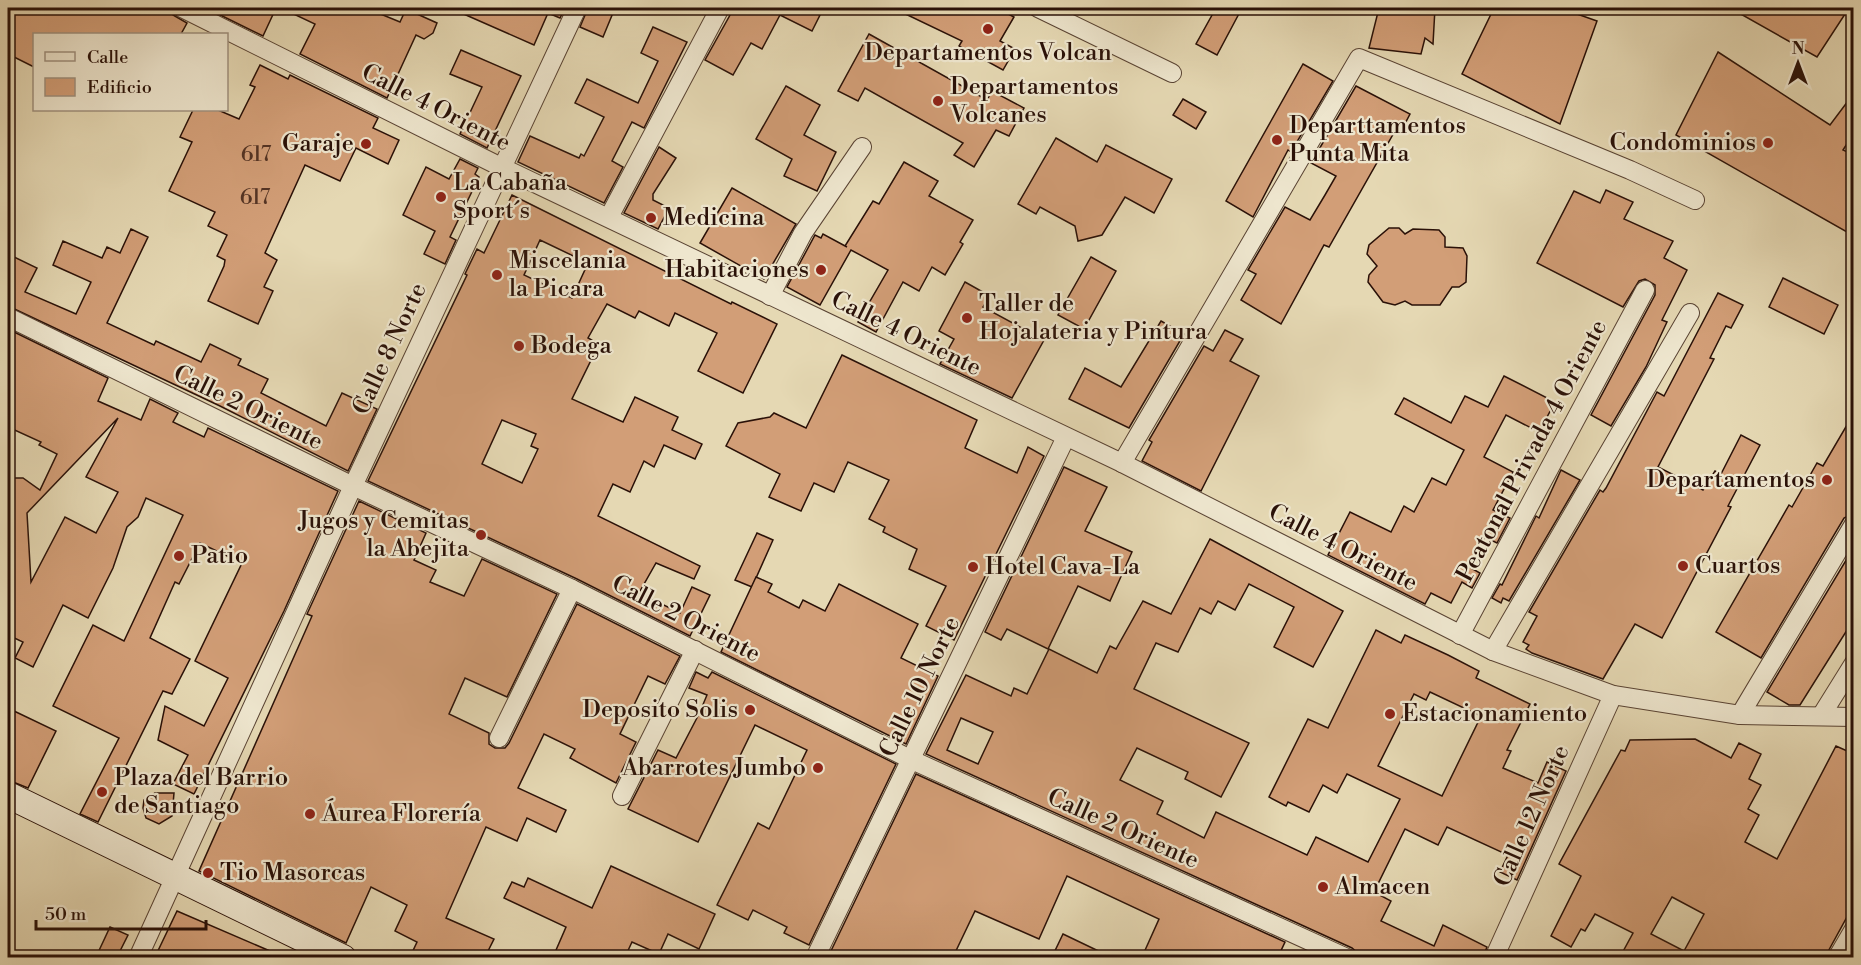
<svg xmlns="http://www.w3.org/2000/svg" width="1861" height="965" font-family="'Libre Bodoni',serif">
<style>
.building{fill:#d29e77;stroke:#2a1108;stroke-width:1.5;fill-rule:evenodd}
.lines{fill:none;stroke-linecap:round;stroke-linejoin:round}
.street-casing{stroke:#594333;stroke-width:20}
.secondary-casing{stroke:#2a1108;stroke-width:28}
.street{stroke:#eee6ce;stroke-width:18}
.secondary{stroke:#eee6ce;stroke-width:26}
.poi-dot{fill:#8f2418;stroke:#eee6ce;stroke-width:2}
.labels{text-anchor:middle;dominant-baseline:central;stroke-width:4.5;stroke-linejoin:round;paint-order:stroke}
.number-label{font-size:21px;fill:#543424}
.poi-label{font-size:24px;fill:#2a1108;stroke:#eee6ce;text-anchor:start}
.street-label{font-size:24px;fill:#2a1108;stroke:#eee6ce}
</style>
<rect width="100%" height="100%" fill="#e5d8b3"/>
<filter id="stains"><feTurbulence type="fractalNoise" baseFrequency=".00333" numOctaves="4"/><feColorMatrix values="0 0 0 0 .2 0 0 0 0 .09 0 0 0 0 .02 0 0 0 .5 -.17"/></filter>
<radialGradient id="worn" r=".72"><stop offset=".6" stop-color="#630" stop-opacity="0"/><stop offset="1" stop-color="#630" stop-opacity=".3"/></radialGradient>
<g class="building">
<polygon points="8,8 171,8 173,15 187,23 181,34 34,34 34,67 8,54"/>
<polygon points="206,8 276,8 263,36"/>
<polygon points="281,8 366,8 400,22 406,9 437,23 433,33 424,39 416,35 387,98 300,54 315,24"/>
<polygon points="450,8 565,8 560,18 548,13 534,45"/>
<polygon points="588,8 615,8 603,37 580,27"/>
<polygon points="734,8 804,8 820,15 812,31 780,15 762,49 751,43 733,75 705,60"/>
<polygon points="893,8 997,8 1014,17 1000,41 1015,49 1003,70 959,46 962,41"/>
<polygon points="1216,8 1242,8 1217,55 1196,44"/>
<polygon points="1379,8 1435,8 1433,44 1425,38 1421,54 1369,48"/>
<polygon points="1494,8 1560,8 1597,21 1560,124 1462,74"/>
<polygon points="1730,8 1849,8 1817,57"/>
<polygon points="653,27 687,42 644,128 632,122 612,161 623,167 604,203 518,162 530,136 579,158 581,154 584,156 604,117 575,103 587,79 638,103 658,61 641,53"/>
<polygon points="869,34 987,100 992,91 1024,108 1009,136 996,130 974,167 954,155 963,143 865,88 858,101 838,91"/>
<polygon points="461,50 521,76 487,148 460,134 482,87 450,74"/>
<polygon points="1718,52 1830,125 1854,93 1854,133 1843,150 1854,155 1854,236 1676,135"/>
<polygon points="1303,64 1333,81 1291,152 1288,150 1253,217 1226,201"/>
<polygon points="260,65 288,79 290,75 378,118 373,128 399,140 388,164 356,148 340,181 305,165 265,253 277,260 264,287 273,291 258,324 208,301 224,266 225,260 217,256 227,235 208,226 215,212 169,191 192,142 180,137 193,110 218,110 239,119 255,87 250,85"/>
<polygon points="786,86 820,105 804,135 836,152 817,191 784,176 792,159 756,139"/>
<polygon points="1356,86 1410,114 1400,133 1395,131 1329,247 1324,245 1281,324 1241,300 1256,274 1248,270 1285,207 1310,220 1325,195 1336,176 1311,163"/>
<polygon points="1183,99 1206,112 1196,129 1173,115"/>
<polygon points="1056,138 1097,162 1106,145 1172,179 1154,213 1125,197 1102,235 1078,241 1075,226 1040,207 1036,214 1018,204"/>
<polygon points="659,147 676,158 653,194 653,200 669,208 658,229 624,213"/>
<polygon points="460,159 478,168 475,174 479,177 450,237 456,240 445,264 424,254 435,231 403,215 426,167 449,179"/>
<polygon points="904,162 938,181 929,196 973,220 960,242 963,244 945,275 932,267 919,291 903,282 876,332 858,322 888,270 851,250 820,305 787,287 815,235 821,238 823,234 847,247 845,246 873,201 879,204"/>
<polygon points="732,188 796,224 764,279 700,243"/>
<polygon points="1606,190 1633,202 1624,219 1673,241 1664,258 1687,270 1662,320 1667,322 1646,367 1611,426 1591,415 1655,295 1655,285 1645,279 1639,281 1623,307 1537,263 1574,191 1600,203"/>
<path d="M512,195L731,304L732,302L777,324L743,393L698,371L717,333L675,313L669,326L639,311L635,318L607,304L588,338L599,344L572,399L623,422L635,397L678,417L672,430L702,444L695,459L664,445L654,467L644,461L630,492L613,484L598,516L700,566L694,579L656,563L639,593L680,613L692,587L710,595L690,636L577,579L368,481L467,275L465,274L477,249L484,253ZM540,240L588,263L572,298L524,275ZM502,420L536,434L531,446L538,449L522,483L482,464Z"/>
<polygon points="1389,228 1399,228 1405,234 1413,229 1439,230 1445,237 1445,247 1463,248 1467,256 1466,282 1459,287 1452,287 1440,305 1412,305 1405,301 1395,305 1383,302 1368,282 1369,275 1377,266 1367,254 1369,245"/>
<polygon points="131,229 148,237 107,323 154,345 156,341 201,362 210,344 241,359 238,365 268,379 261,393 326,426 342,393 377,409 348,471 220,406 8,306 8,254 37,268 25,292 76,314 91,282 53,265 63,241 102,258 107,247 120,253"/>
<polygon points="1091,257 1116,271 1084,329 1058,315"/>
<polygon points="1783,278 1838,305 1824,334 1769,307"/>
<polygon points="965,282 990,296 983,307 1044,340 1012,398 940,364 954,339 939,331"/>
<polygon points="1718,293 1743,305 1731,328 1726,326 1710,358 1714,359 1658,467 1703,490 1715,471 1721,474 1741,435 1760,445 1728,506 1731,507 1662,638 1635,624 1603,679 1532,653 1526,649 1529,645 1523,642 1537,616 1529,612 1600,490 1603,492 1606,488 1657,392 1664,396"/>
<polygon points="1161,321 1184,334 1129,428 1069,399 1085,368 1121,387"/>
<path d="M8,329L108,378L98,401L141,420L150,399L178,413L173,422L204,437L208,428L338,491L284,611L194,794L173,784L188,755L158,740L165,706L204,726L228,678L195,661L242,563L200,543L179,584L175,582L150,638L190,659L172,694L163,691L98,822L80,814L119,738L53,706L93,625L124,641L183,515L146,498L138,517L127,527L113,568L88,618L63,605L33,667L15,658L23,642L8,635V478H23L40,490L57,454L39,445L41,442L8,427ZM118,418L86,477L118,492L96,533L65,517L31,582L27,513Z"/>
<polygon points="1225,330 1243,339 1230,361 1259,376 1201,491 1142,461 1152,442 1149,440 1204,346 1213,351"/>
<polygon points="842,355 977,420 965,448 1017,473 1028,447 1044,456 954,640 926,626 946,586 909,569 917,549 883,532 885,527 869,519 889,480 848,462 834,492 814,483 801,511 769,497 780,474 726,446 738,423 770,417 774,413 806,428"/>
<polygon points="1504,376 1555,402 1539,432 1506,415 1484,457 1513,472 1493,510 1510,518 1497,543 1485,537 1469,567 1480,573 1472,588 1462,582 1451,603 1431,593 1425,604 1328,555 1350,512 1391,532 1404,506 1414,512 1432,478 1446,485 1464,450 1395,414 1404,398 1451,423 1465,396 1488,407"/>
<polygon points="1854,413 1854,513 1844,518 1761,658 1716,632 1789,505 1792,507 1817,463 1823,466"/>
<polygon points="1064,467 1107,487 1085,531 1132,552 1110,601 1078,586 1048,649 1007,629 1001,640 985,632"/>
<polygon points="1561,470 1580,480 1509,601 1503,598 1501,603 1492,598 1500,584 1502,585 1536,516 1539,518"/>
<polygon points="359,501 426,533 414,560 436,570 430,582 464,596 482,559 557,594 507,697 465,678 449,714 489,733 489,744 495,748 505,748 509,743 577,604 680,656 665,684 648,676 620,734 636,742 616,783 570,758 575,749 544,734 518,788 566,810 556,832 527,818 517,841 486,827 446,918 494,939 485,957 410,957 417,942 395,931 407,905 371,887 346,943 199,871 312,616 307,614"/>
<polygon points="757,533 773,540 752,587 735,580"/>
<path d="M1210,539L1343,611L1313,667L1274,647L1294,607L1249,584L1235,610L1218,601L1211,614L1200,608L1178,652L1156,643L1134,689L1249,743L1221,797L1185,779L1188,772L1137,748L1120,780L1163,801L1157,814L1204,838L1216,812L1307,855L1316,837L1368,862L1400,799L1347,774L1337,793L1323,785L1309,812L1288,802L1286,806L1269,797L1308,719L1328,728L1376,630L1401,643L1405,635L1448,655L1479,671L1476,678L1530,704L1507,750L1511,751L1503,768L1538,783L1547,762L1566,771L1517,880L1500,872L1508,855L1447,827L1438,845L1405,829L1374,892L1391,901L1381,921L1434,946L1443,925L1487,947L1483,957H1362L1352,948L926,754L966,675L1011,696L1014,688L1027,694L1049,649L1097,673L1110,646L1116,649L1143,601L1171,614ZM1430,692L1481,716L1442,796L1378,766L1414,694L1426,700ZM961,718L993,732L978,764L947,750Z"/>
<polygon points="1854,547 1854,619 1800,705 1789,705 1767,692"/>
<polygon points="756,577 772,584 768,592 799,608 803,600 825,611 839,584 918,624 901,658 938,676 906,744 721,652"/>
<polygon points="696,672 708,678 712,672 896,764 809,945 784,933 787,927 753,910 748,920 717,905 758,823 769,829 807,750 755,725 698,842 628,809 658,750 676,758 699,714 707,695 689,688"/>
<polygon points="14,711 56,731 28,788 8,780 8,725"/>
<path d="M1695,739L1731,758L1739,743L1761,754L1749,779L1761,785L1748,809L1759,815L1745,842L1777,859L1836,746L1854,754V904L1825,957H1620L1633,933L1595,914L1585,931L1581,929L1571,947L1551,936L1581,876L1559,864L1621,750L1625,751L1630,740ZM1672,897L1704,914L1684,951L1651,934Z"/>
<polygon points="916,774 1285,942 1278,957 1142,957 1159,919 1067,876 1039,939 975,911 953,957 835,957 829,955"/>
<polygon points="155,793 174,793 172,816 159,824 146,818 143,808 144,800"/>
<polygon points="611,866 715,914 699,949 668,934 659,954 632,942 625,957 553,957 566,927 504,898 512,882 524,887 528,878 592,908"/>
<polygon points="177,911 284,957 155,957"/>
<polygon points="110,927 128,935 117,957 96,957"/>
<polygon points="1063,934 1111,957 1052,957"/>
</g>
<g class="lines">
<g class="street-casing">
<g id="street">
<polyline points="182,8 501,167 1122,463 1493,651 1613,695 1740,715 1854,717"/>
<polyline points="1038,8 1172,73"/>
<polyline points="609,217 720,8"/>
<polyline points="770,296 803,233 862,147"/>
<polyline points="8,317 353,486 572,589 912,760 1347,958"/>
<polyline points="1122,463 1359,58 1630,170 1695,200"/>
<polyline points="1460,635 1645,290"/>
<polyline points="1493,651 1690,313"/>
<polyline points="1740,715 1854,524"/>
<polyline points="1821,716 1854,663"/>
<polyline points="499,738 572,589"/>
<polyline points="622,796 695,650"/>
<polyline points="138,958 353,486 577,8"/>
<polyline points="815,958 1066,437"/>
<polyline points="1494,958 1613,695"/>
<polyline points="1837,958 1854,929"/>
</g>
</g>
<g class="secondary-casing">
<polyline id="secondary" points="8,795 343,958"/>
</g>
<use href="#street" class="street"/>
<use href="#secondary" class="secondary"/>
</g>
<g class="poi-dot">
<circle cx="988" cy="29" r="6"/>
<circle cx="938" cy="101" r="6"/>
<circle cx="1277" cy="140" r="6"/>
<circle cx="1768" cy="143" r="6"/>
<circle cx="366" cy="144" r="6"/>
<circle cx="441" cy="197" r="6"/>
<circle cx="651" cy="218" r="6"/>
<circle cx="821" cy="270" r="6"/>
<circle cx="497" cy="275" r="6"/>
<circle cx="967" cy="318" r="6"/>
<circle cx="519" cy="346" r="6"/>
<circle cx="1827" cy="480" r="6"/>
<circle cx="481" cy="535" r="6"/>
<circle cx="179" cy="556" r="6"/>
<circle cx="1683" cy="566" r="6"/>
<circle cx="973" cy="567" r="6"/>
<circle cx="750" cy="710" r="6"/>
<circle cx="1390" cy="714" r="6"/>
<circle cx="818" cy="768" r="6"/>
<circle cx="102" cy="792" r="6"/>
<circle cx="310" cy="814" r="6"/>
<circle cx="208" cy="873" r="6"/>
<circle cx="1323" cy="887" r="6"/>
</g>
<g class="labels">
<g class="number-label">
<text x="256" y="155">617</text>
<text x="255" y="198">617</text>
</g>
<g class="poi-label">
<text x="988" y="53" text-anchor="middle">Departamentos Volcan</text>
<text x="950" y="87">Departamentos<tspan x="950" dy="28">Volcanes</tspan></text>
<text x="1289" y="126">Departtamentos<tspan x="1289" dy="28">Punta Mita</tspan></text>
<text x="1756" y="143" text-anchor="end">Condominios</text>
<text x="354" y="144" text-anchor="end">Garaje</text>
<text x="453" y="183">La Cabaña<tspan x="453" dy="28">Sport´s</tspan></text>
<text x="663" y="218">Medicina</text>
<text x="509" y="261">Miscelania<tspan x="509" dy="28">la Picara</tspan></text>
<text x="809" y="270" text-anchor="end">Habitaciones</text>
<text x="979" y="304">Taller de<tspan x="979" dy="28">Hojalateria y Pintura</tspan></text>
<text x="531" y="346">Bodega</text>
<text x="1815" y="480" text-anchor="end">Departamentos</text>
<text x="469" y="521" text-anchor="end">Jugos y Cemitas<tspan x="469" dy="28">la Abejita</tspan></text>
<text x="191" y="556">Patio</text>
<text x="1695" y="566">Cuartos</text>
<text x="985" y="567">Hotel Cava-La</text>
<text x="738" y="710" text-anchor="end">Deposito Solis</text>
<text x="1402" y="714">Estacionamiento</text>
<text x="806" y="768" text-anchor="end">Abarrotes Jumbo</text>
<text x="114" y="778">Plaza del Barrio<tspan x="114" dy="28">de Santiago</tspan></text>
<text x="322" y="814">Áurea Florería</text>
<text x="220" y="873">Tio Masorcas</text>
<text x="1335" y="887">Almacen</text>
</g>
<g class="street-label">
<text transform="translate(436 108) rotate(27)">Calle 4 Oriente</text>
<text transform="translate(906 334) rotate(26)">Calle 4 Oriente</text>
<text transform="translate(390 349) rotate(-65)">Calle 8 Norte</text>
<text transform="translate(248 408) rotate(26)">Calle 2 Oriente</text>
<text transform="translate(1532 451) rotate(-62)">Peatonal Privada 4 Oriente</text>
<text transform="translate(1343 548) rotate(27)">Calle 4 Oriente</text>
<text transform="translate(686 619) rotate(27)">Calle 2 Oriente</text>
<text transform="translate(920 687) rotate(-64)">Calle 10 Norte</text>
<text transform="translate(1532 816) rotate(-66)">Calle 12 Norte</text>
<text transform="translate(1123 829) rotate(24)">Calle 2 Oriente</text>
</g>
</g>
<rect width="1861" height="965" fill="none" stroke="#e5d8b3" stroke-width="30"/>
<rect x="9" y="9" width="1843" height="947" fill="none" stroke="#2a1108" stroke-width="3"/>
<rect x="15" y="15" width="1831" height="935" fill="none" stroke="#2a1108" stroke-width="1.5"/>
<rect x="33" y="33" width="195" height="78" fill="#eee6ce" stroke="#a0917f" stroke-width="1.5"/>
<rect x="45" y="52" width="30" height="9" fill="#eee6ce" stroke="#a0917f" stroke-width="1.5"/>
<text x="87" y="63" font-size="18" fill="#2a1108">Calle</text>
<rect x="45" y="78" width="30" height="18" fill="#d29e77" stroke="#a0917f" stroke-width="1.5"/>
<text x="87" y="93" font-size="18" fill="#2a1108">Edificio</text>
<g transform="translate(1798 63)" stroke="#eee6ce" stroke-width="4.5" paint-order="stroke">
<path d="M0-4.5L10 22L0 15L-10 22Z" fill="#2a1108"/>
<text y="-9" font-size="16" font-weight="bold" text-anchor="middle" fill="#2a1108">N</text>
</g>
<path d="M36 920v9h170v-9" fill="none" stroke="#2a1108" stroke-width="3"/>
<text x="45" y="920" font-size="18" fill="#2a1108" stroke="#eee6ce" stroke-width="4.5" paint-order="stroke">50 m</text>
<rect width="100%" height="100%" filter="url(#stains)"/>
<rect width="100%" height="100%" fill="url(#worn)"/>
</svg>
